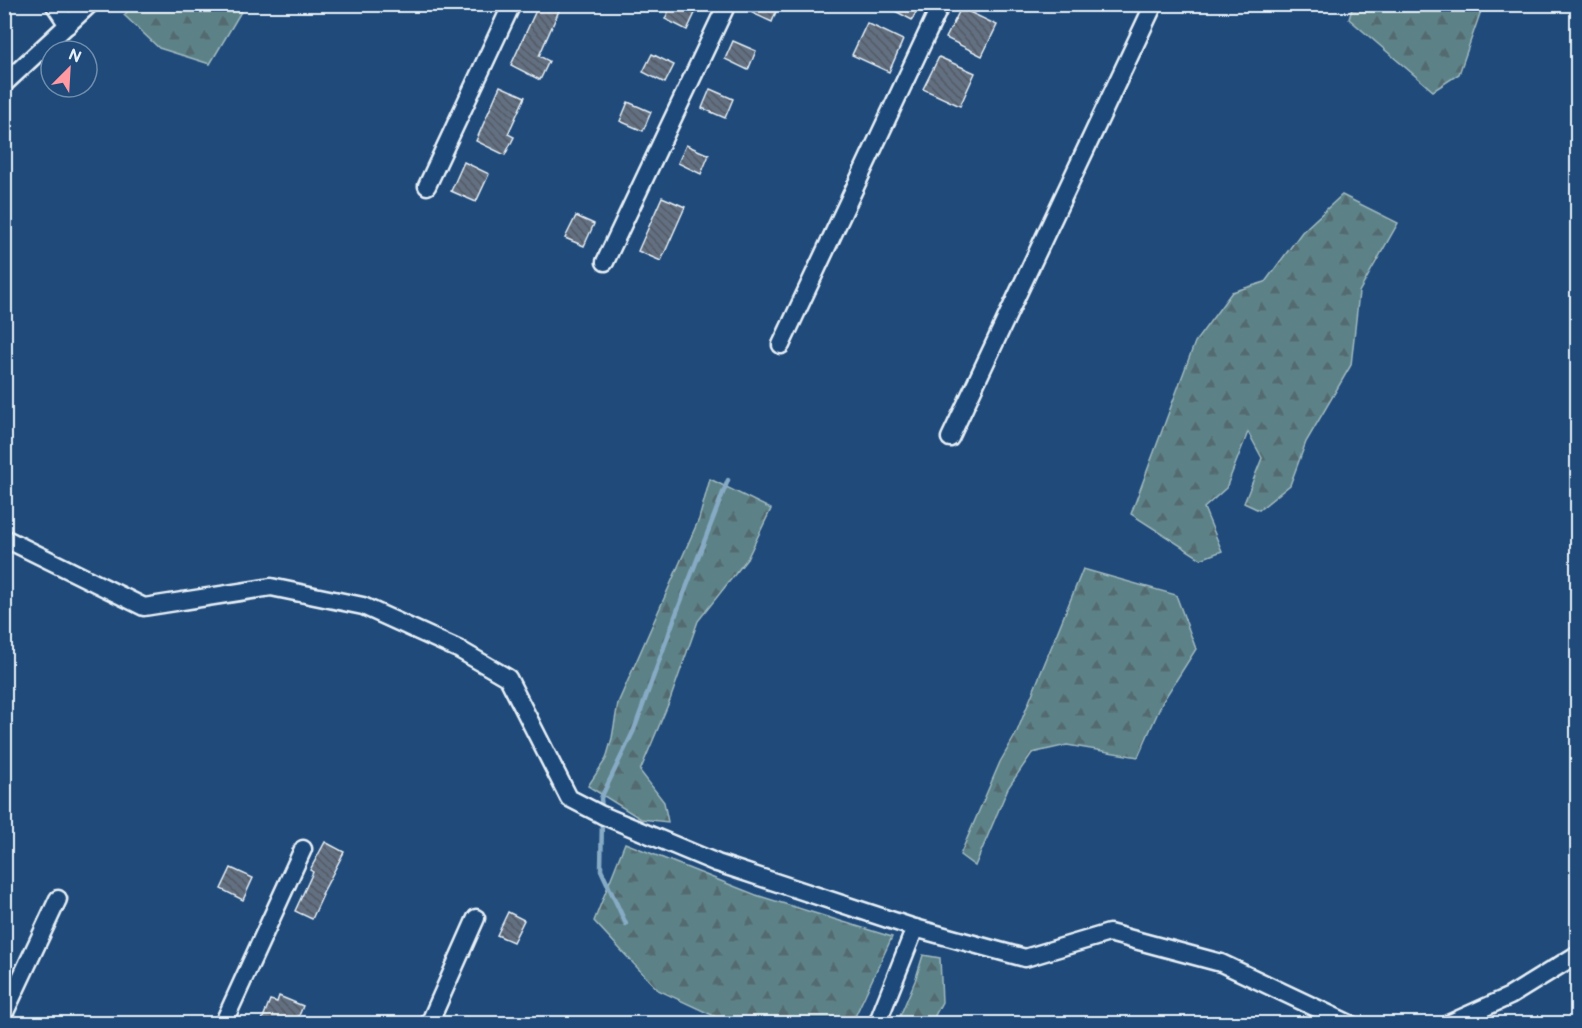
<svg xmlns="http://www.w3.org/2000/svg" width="1582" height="1028" font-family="'Balsamiq Sans',sans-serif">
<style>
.forest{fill:url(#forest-firs);stroke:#a2bac0;stroke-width:1.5}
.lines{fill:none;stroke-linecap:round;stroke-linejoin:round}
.stream{stroke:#87abc5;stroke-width:4.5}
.building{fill:url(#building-back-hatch);stroke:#e8f1f8;stroke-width:1.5}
.minor-casing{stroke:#e8f1f8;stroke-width:21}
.minor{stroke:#1f4a7a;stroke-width:16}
</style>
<defs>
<pattern id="forest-firs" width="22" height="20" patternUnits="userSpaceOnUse" patternTransform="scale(1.5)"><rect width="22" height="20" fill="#5c8287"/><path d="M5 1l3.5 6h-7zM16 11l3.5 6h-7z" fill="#536b6f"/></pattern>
<pattern id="building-back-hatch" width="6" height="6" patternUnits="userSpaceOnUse" patternTransform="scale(1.5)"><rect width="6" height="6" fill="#626f81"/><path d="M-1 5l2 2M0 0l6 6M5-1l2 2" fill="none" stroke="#535a63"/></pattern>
</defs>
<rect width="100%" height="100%" fill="#1f4a7a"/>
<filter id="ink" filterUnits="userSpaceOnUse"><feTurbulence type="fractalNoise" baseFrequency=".0167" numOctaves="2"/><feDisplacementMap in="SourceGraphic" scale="12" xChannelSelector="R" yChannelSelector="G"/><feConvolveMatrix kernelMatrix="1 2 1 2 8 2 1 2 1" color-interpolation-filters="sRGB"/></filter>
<g filter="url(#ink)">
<g class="forest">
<polygon points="135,5 135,4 245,5 210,64 159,48 124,15"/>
<polygon points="1353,5 1353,4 1483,5 1459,74 1433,91 1349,19"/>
<polygon points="1342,195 1398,223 1359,292 1351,365 1306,442 1290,485 1259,510 1244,503 1262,458 1248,432 1226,488 1204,508 1222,551 1201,559 1131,514 1195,342 1232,292 1265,282 1302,232"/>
<polygon points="710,479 771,509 747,559 698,621 670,700 640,771 664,802 668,822 641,819 588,786 606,759 612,738 618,703 699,519"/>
<polygon points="1083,569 1176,595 1196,649 1163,701 1138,757 1067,745 1032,753 1008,788 975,866 960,855 1000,762 1016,734"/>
<polygon points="625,843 756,895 892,937 852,1023 729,1023 658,990 594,921"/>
<polygon points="923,955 940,958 942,1002 931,1023 897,1023 915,981"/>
</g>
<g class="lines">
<g class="stream">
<polyline points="602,810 601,798 634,730 676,614 728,480"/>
<polyline points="602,818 601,870 626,924"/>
</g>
</g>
<g class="building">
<polygon points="539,4 562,4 539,56 549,61 540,80 511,65"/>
<polygon points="672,4 681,4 696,11 687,30 665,19"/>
<polygon points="737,4 779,4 772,22 737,6"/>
<polygon points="882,4 906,4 917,10 912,20"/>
<polygon points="961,8 997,25 982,56 946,38"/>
<polygon points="867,23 903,40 889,72 852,55"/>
<polygon points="733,41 756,51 748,70 725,59"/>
<polygon points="652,54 674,65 665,83 643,72"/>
<polygon points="939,57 975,73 960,106 923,89"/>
<polygon points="500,86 525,97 508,134 514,137 505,155 476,141"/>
<polygon points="710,89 733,99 725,118 702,108"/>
<polygon points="628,102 651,112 643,131 620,121"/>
<polygon points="686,145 709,155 701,174 678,163"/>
<polygon points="464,162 489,174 476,202 451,191"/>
<polygon points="662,197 685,207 661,261 638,251"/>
<polygon points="576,216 594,224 584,246 565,238"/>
<polygon points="325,842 344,852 322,894 323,895 312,919 295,911 313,872 310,870"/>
<polygon points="231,868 253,878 243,900 221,889"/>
<polygon points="508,912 524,920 513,942 497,935"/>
<polygon points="279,996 303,1006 296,1023 261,1023 270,1000 277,1002"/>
</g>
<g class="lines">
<g class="minor-casing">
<g id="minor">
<polyline points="54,4 68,25"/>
<polyline points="4,84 90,4"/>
<polyline points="427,186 512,4"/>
<polyline points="605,262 727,4"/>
<polyline points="781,345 941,4"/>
<polyline points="950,438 1154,4"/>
<polyline points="4,538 144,607 271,587 363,606 460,650 508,678 569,798 602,815 717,863 915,928 1025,958 1109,933 1221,963 1350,1024"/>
<polyline points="4,1014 58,899"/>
<polyline points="223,1024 303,849"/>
<polyline points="429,1024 476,918"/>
<polyline points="877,1024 915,928"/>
<polyline points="1448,1024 1510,996 1578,954"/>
</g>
</g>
<use href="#minor" class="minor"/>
</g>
</g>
<rect width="1582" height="1028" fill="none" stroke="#1f4a7a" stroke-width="24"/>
<rect x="12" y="12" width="1558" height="1004" fill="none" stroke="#e8f1f8" stroke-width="2" filter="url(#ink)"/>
<g transform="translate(69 69) rotate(24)"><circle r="28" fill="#1f4a7a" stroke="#6f8dac" stroke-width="1.5"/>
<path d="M0-4.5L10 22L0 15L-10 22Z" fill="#ff9aa2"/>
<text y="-9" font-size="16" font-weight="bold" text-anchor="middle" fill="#e8f1f8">N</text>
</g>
</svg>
